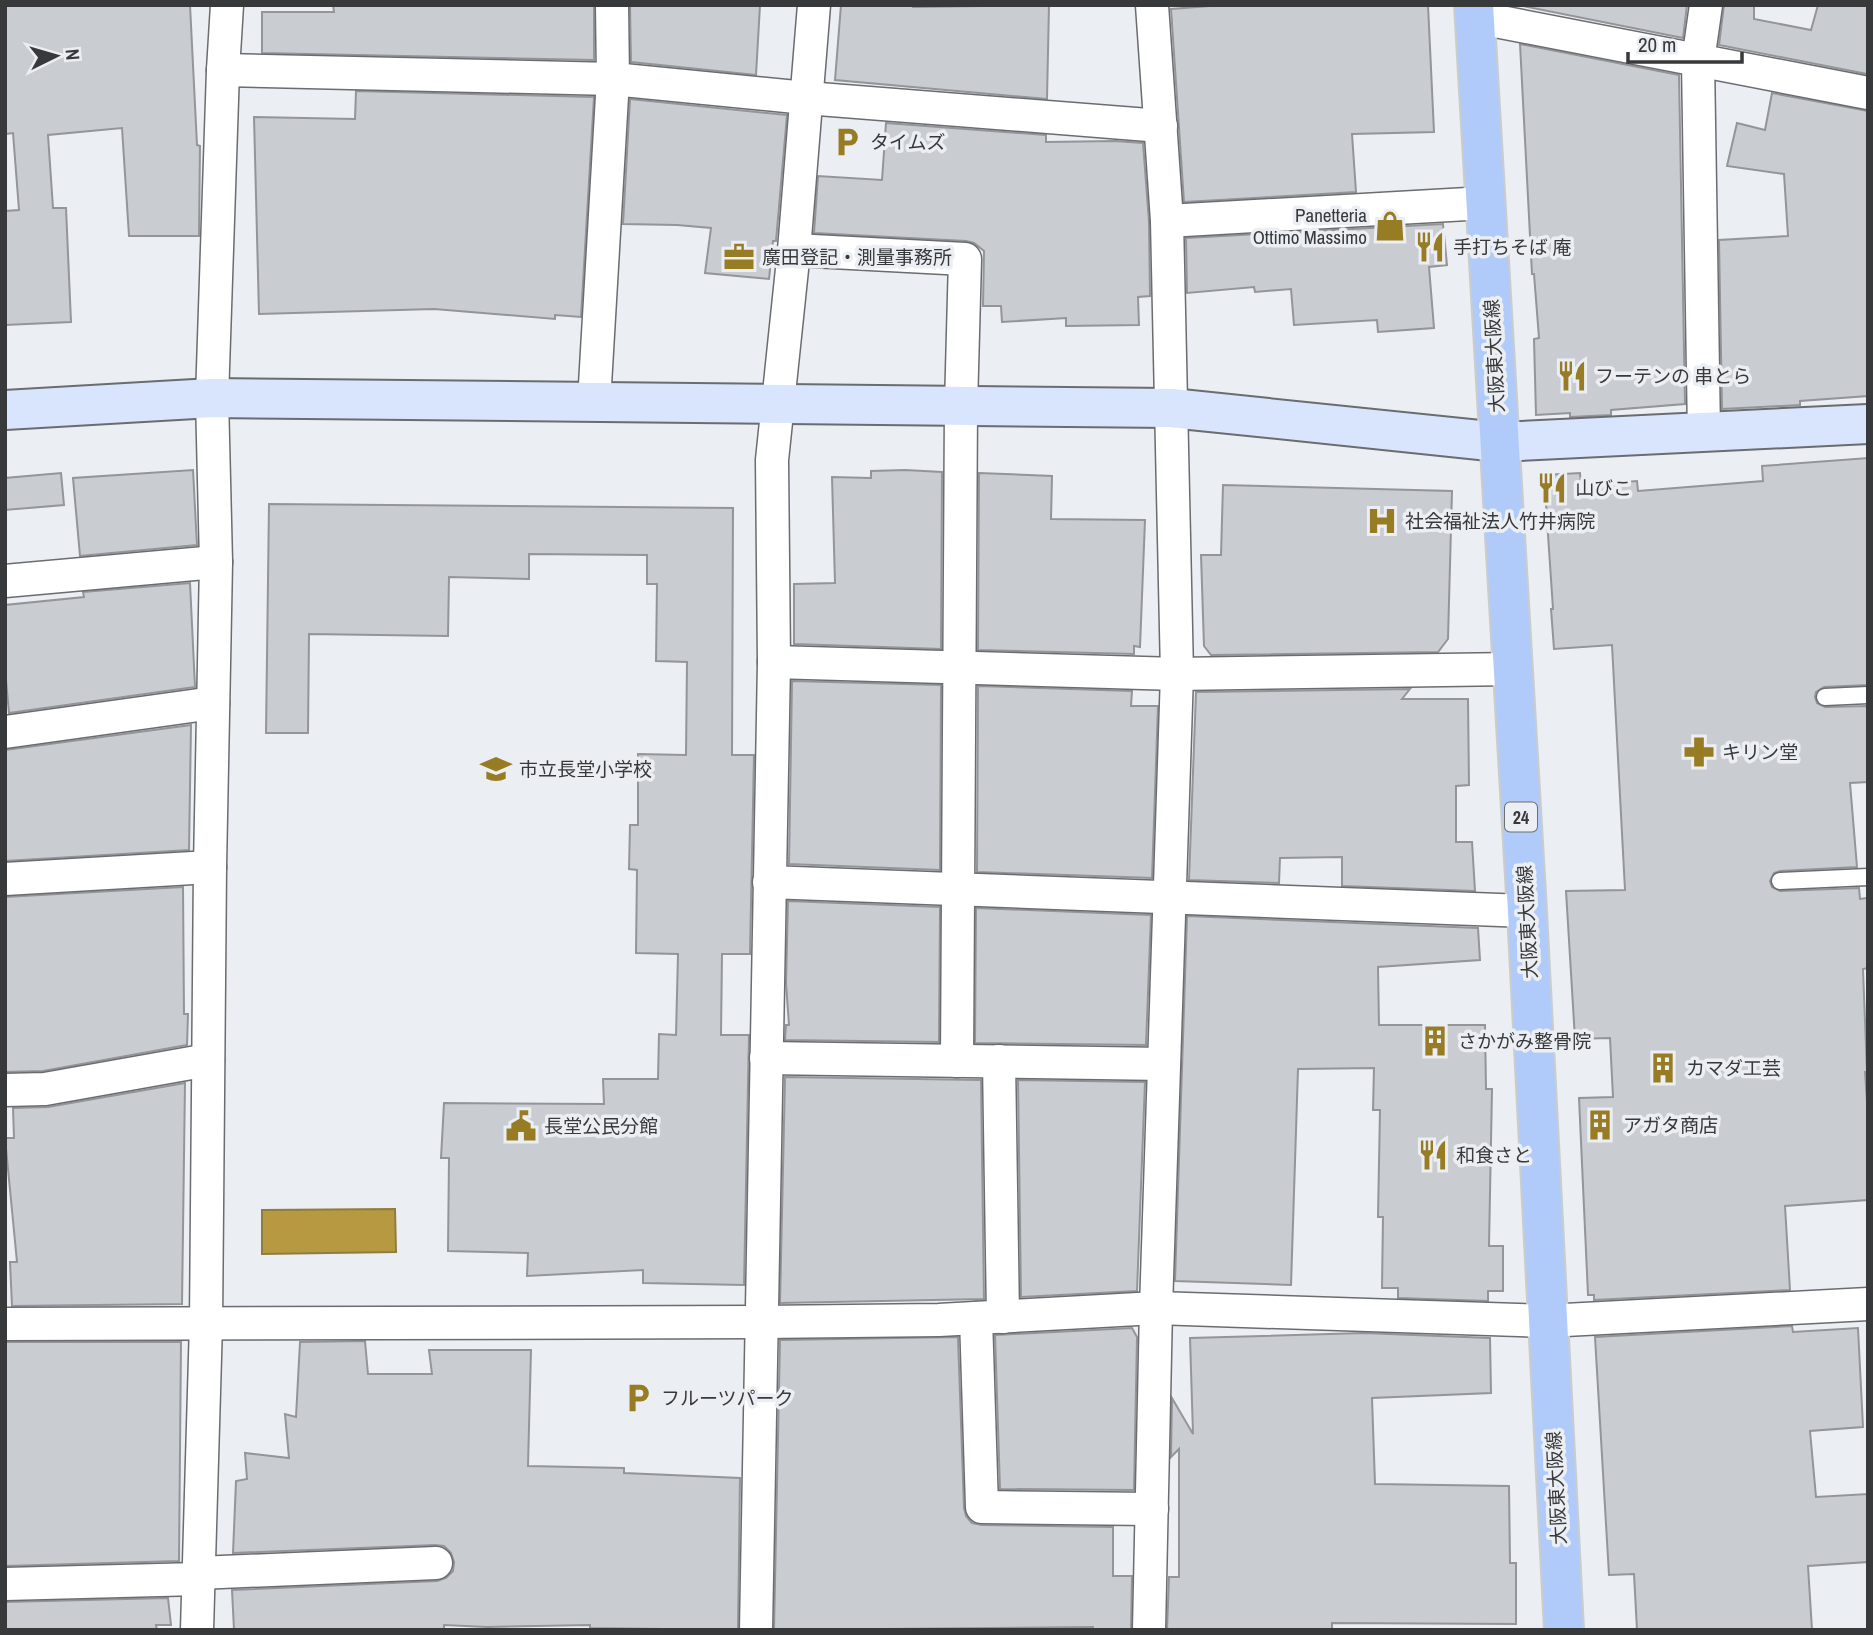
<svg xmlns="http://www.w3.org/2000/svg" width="1873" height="1635" font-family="'Archivo Narrow','Noto Sans JP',sans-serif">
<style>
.water{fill:#b69940;stroke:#907c3e;stroke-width:2}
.building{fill:#c9ccd0;stroke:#939599;stroke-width:2}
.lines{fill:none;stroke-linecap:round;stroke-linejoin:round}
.lane-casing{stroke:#6a6c6f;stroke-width:19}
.street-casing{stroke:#6a6c6f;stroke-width:35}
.secondary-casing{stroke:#6a6c6f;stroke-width:42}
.primary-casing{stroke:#cbcccc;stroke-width:42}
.lane{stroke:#fff;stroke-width:16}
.street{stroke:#fff;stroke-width:32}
.secondary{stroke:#d8e5fc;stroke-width:38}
.primary{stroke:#b0cbf9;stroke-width:38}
.labels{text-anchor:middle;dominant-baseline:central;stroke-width:7;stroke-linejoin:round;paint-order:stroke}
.shield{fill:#ebeef2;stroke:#6e6f72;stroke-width:2}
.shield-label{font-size:18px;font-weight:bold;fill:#38393b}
.poi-label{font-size:19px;fill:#38393b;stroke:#ebeef2;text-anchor:start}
.street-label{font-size:19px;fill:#38393b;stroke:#ebeef2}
</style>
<rect width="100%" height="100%" fill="#ebeef2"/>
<polygon class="water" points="395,1209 396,1252 262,1254 262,1210"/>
<g class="building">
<polygon points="5,5 190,5 197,145 200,146 199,236 129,236 122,128 48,135 53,208 66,208 71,322 5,325 5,211 19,210 13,133 5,134"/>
<polygon points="333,5 594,5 594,60 262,53 262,12 334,12"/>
<polygon points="630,5 760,5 756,75 631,62"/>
<polygon points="841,5 913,5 913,7 1049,5 1047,99 835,80"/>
<polygon points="1223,5 1428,5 1434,132 1352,134 1356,192 1184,202 1171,9"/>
<polygon points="1518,5 1687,5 1683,38"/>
<polygon points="1724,5 1754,6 1754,19 1811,30 1818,5 1868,5 1867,74 1719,45"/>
<polygon points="1520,44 1679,75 1685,404 1611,410 1611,415 1570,417 1570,413 1536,415 1534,339 1539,338 1534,274 1532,274"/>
<polygon points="356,91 594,97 581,317 555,315 555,319 434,309 259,314 254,117 355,119"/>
<polygon points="1772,93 1868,111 1868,396 1800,401 1800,405 1722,409 1719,240 1788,236 1784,174 1727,166 1737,123 1765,130"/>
<polygon points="630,99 787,115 776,241 773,241 769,279 705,273 711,228 677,225 623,224"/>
<polygon points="886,123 1046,135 1046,142 1115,141 1143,143 1149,222 1150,296 1138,297 1139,325 1066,326 1066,318 1002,322 1001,306 983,306 984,251 974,243 966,241 814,233 818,176 882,180"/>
<polygon points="1443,224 1447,265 1429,267 1434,328 1378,332 1377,320 1294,325 1291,289 1255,292 1254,287 1187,293 1186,238"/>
<polygon points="1868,458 1868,685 1824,687 1816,692 1815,697 1817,703 1825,707 1868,706 1868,782 1850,783 1857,867 1780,871 1774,873 1770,881 1772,887 1780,891 1859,888 1860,899 1868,898 1868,968 1863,969 1867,1072 1865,1072 1868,1117 1868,1200 1785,1206 1790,1290 1594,1300 1594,1295 1588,1295 1579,1098 1613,1097 1610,1038 1575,1039 1566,891 1625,890 1612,645 1554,649 1551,609 1553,609 1544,475 1580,473 1581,485 1637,481 1638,491 1763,481 1762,466"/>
<polygon points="193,470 197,545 80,556 73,478"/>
<polygon points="905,470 942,472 941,649 794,644 794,584 835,583 832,477 871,478 871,471"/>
<polygon points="61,473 64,505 5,510 5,478"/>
<polygon points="979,473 1052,476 1051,519 1145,520 1140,647 1134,646 1134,654 978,650"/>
<polygon points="1223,485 1452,491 1448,639 1438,652 1211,655 1204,646 1201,555 1221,555"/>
<polygon points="269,504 733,508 732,755 754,755 750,954 722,954 721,1035 749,1035 744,1285 643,1283 643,1270 527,1276 528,1253 448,1251 449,1158 441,1158 444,1103 604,1104 603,1079 658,1079 659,1034 676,1035 678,954 636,953 637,870 629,869 630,825 638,825 638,754 686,755 687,662 656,661 657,584 647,584 647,555 529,554 529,579 449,577 448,636 309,634 308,733 266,733"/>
<polygon points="190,583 195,687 9,713 5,669 5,605 84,597 83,592"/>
<polygon points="792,681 941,685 940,870 789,864"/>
<polygon points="978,686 1132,691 1131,706 1158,706 1152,878 977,872"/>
<polygon points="1410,689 1402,699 1468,699 1469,785 1456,786 1456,842 1472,842 1475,891 1342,886 1342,857 1280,858 1279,883 1189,880 1196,692"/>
<polygon points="191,725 189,850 5,861 5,750"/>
<polygon points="183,887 184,1014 188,1014 187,1045 43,1071 5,1072 5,897"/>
<polygon points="788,901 940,907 939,1042 785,1040 786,1025 789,1025 786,983"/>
<polygon points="976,908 1151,915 1146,1045 975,1043"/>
<polygon points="1187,916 1478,928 1480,960 1378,967 1379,1025 1485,1025 1486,1089 1492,1089 1489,1246 1503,1246 1503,1291 1488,1291 1488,1301 1398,1298 1398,1288 1382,1288 1383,1217 1378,1217 1380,1110 1373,1110 1374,1068 1298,1069 1291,1285 1175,1281"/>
<polygon points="785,1077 981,1080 984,1299 780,1303"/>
<polygon points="1018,1080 1145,1082 1137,1291 1021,1297"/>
<polygon points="185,1083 182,1304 12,1306 10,1262 17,1262 5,1138 14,1138 13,1108 48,1107"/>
<polygon points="1792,1326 1793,1332 1858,1328 1863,1427 1810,1431 1816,1497 1868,1494 1868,1562 1808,1566 1812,1630 1637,1630 1634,1574 1609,1575 1595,1337"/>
<polygon points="1132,1328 1137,1337 1134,1490 1000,1489 995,1335"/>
<polygon points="1363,1333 1490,1338 1491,1393 1372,1398 1375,1484 1509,1486 1510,1563 1516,1563 1516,1624 1332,1623 1332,1630 1167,1630 1169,1577 1179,1577 1179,1449 1171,1457 1172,1398 1193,1434 1190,1338"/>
<polygon points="958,1337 964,1508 966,1516 972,1523 982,1525 1113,1527 1113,1576 1132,1576 1131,1630 1093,1630 1093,1627 774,1630 780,1340"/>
<polygon points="365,1341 368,1374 432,1374 429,1350 531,1350 528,1466 624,1468 624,1473 740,1478 738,1630 590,1628 590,1625 487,1627 444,1625 444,1630 234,1630 232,1590 437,1581 446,1578 453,1571 454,1562 451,1553 444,1546 435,1545 233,1553 236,1481 247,1479 245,1453 289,1458 285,1414 296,1417 300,1342"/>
<polygon points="5,1342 181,1342 179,1561 5,1566"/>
<polygon points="168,1598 171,1625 156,1625 157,1630 5,1630 5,1602"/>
</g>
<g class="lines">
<g class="lane-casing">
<g id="lane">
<polyline points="1825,697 1868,695"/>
<polyline points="1780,881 1868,877"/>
</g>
</g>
<g class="street-casing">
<g id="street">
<polyline points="1475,17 1868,93"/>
<polyline points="223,70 613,79 806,98 1161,126"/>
<polyline points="1167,221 1485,203"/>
<polyline points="794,250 965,259 961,406 957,1061"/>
<polyline points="594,402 613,79 612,5"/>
<polyline points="1704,434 1698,61 1706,5"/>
<polyline points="5,581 216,562"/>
<polyline points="774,662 1177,674 1513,669"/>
<polyline points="5,732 213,703"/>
<polyline points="5,879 210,867"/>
<polyline points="769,882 1527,911"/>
<polyline points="766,1058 1164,1064"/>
<polyline points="999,1061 1003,1317"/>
<polyline points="5,1090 45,1089 208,1060"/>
<polyline points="976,1318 982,1507 1152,1509"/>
<polyline points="5,1324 761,1322 939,1320 1156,1308 1546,1321 1868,1304"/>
<polyline points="198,1573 436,1563"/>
<polyline points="5,1584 198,1579"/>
<polyline points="197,1630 206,1323 210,867 216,562 212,398 223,70 227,5"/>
<polyline points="756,1630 774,662 772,460 794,250 814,5"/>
<polyline points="1149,1630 1156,1308 1177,674 1167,221 1152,5"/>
</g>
</g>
<g class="secondary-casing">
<polyline id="secondary" points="5,410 212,398 1171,408 1499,442 1868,424"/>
</g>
<g class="primary-casing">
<polyline id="primary" points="1474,5 1527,911 1564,1630"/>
</g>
<use href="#lane" class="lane"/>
<use href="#street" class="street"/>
<use href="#secondary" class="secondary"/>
<use href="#primary" class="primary"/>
</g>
<defs>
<g id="parking-bare" transform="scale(2.415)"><path d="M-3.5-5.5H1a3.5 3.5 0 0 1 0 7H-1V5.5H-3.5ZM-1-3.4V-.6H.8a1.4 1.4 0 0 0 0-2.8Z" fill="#977c24" stroke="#ebeef2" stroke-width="2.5" paint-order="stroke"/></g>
<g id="shop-bare" transform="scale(2.415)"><path d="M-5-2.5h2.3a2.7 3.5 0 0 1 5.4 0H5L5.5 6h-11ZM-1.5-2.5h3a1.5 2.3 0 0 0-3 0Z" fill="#977c24" stroke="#ebeef2" stroke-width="2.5" paint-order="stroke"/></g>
<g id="restaurant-bare" transform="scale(2.415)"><path d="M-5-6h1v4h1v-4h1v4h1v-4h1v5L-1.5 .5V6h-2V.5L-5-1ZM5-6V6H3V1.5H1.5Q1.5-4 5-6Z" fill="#977c24" stroke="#ebeef2" stroke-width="2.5" paint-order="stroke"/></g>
<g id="office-bare" transform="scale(2.415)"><path d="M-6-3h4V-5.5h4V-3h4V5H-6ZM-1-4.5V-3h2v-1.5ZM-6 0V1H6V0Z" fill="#977c24" stroke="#ebeef2" stroke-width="2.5" paint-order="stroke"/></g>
<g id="hospital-bare" transform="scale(2.415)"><path d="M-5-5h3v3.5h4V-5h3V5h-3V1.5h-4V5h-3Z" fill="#977c24" stroke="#ebeef2" stroke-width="2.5" paint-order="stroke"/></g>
<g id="pharmacy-bare" transform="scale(2.415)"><path d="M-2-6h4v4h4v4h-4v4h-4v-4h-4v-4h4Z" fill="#977c24" stroke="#ebeef2" stroke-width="2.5" paint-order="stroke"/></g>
<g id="school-bare" transform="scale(2.415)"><path d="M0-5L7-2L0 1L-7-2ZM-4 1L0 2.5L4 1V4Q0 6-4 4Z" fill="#977c24" stroke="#ebeef2" stroke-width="2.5" paint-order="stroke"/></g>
<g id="building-bare" transform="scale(2.415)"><path d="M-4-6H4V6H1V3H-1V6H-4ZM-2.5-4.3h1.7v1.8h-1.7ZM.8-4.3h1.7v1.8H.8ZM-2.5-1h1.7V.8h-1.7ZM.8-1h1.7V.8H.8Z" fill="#977c24" stroke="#ebeef2" stroke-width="2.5" paint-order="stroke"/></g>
<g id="civic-bare" transform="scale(2.415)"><path d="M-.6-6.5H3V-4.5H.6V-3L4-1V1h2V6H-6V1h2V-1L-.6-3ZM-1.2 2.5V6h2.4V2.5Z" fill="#977c24" stroke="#ebeef2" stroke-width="2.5" paint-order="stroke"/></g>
</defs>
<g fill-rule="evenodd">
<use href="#parking-bare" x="847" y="142"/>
<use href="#shop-bare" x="1390" y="226"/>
<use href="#restaurant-bare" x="1430" y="247"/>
<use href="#office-bare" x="739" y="257"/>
<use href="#restaurant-bare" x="1572" y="376"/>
<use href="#restaurant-bare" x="1552" y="488"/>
<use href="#hospital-bare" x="1382" y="521"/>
<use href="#pharmacy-bare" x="1699" y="752"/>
<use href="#school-bare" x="496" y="769"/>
<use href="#building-bare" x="1435" y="1041"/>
<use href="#building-bare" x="1663" y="1068"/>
<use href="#building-bare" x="1600" y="1125"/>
<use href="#civic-bare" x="521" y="1126"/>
<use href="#restaurant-bare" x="1433" y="1155"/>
<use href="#parking-bare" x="638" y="1398"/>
</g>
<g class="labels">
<rect class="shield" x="1505" y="802.5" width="32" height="29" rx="5"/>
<g class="shield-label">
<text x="1521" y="817">24</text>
</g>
<g class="poi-label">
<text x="870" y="142">タイムズ</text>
<text x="1367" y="215" text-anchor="end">Panetteria<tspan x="1367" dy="22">Ottimo Massimo</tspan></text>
<text x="1453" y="247">手打ちそば 庵</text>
<text x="762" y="257">廣田登記・測量事務所</text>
<text x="1595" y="376">フーテンの 串とら</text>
<text x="1575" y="488">山びこ</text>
<text x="1405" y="521">社会福祉法人竹井病院</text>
<text x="1722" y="752">キリン堂</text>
<text x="519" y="769">市立長堂小学校</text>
<text x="1458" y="1041">さかがみ整骨院</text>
<text x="1686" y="1068">カマダ工芸</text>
<text x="1623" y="1125">アガタ商店</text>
<text x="544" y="1126">長堂公民分館</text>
<text x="1456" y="1155">和食さと</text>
<text x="661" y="1398">フルーツパーク</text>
</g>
<g class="street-label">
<text transform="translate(1494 356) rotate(-93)">大阪東大阪線</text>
<text transform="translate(1527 922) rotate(-93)">大阪東大阪線</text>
<text transform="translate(1556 1488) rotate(-93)">大阪東大阪線</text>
</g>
</g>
<rect width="1873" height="1635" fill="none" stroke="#38393b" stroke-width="14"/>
<g transform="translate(56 56) rotate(85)" stroke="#ebeef2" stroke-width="5" paint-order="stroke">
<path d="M0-5L12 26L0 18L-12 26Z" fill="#38393b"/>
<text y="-10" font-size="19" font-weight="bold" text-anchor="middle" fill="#38393b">N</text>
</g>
<path d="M1628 52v10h114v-10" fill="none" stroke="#38393b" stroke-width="3.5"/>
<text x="1638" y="52" font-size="21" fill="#38393b" stroke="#ebeef2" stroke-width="5" paint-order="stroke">20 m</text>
</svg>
